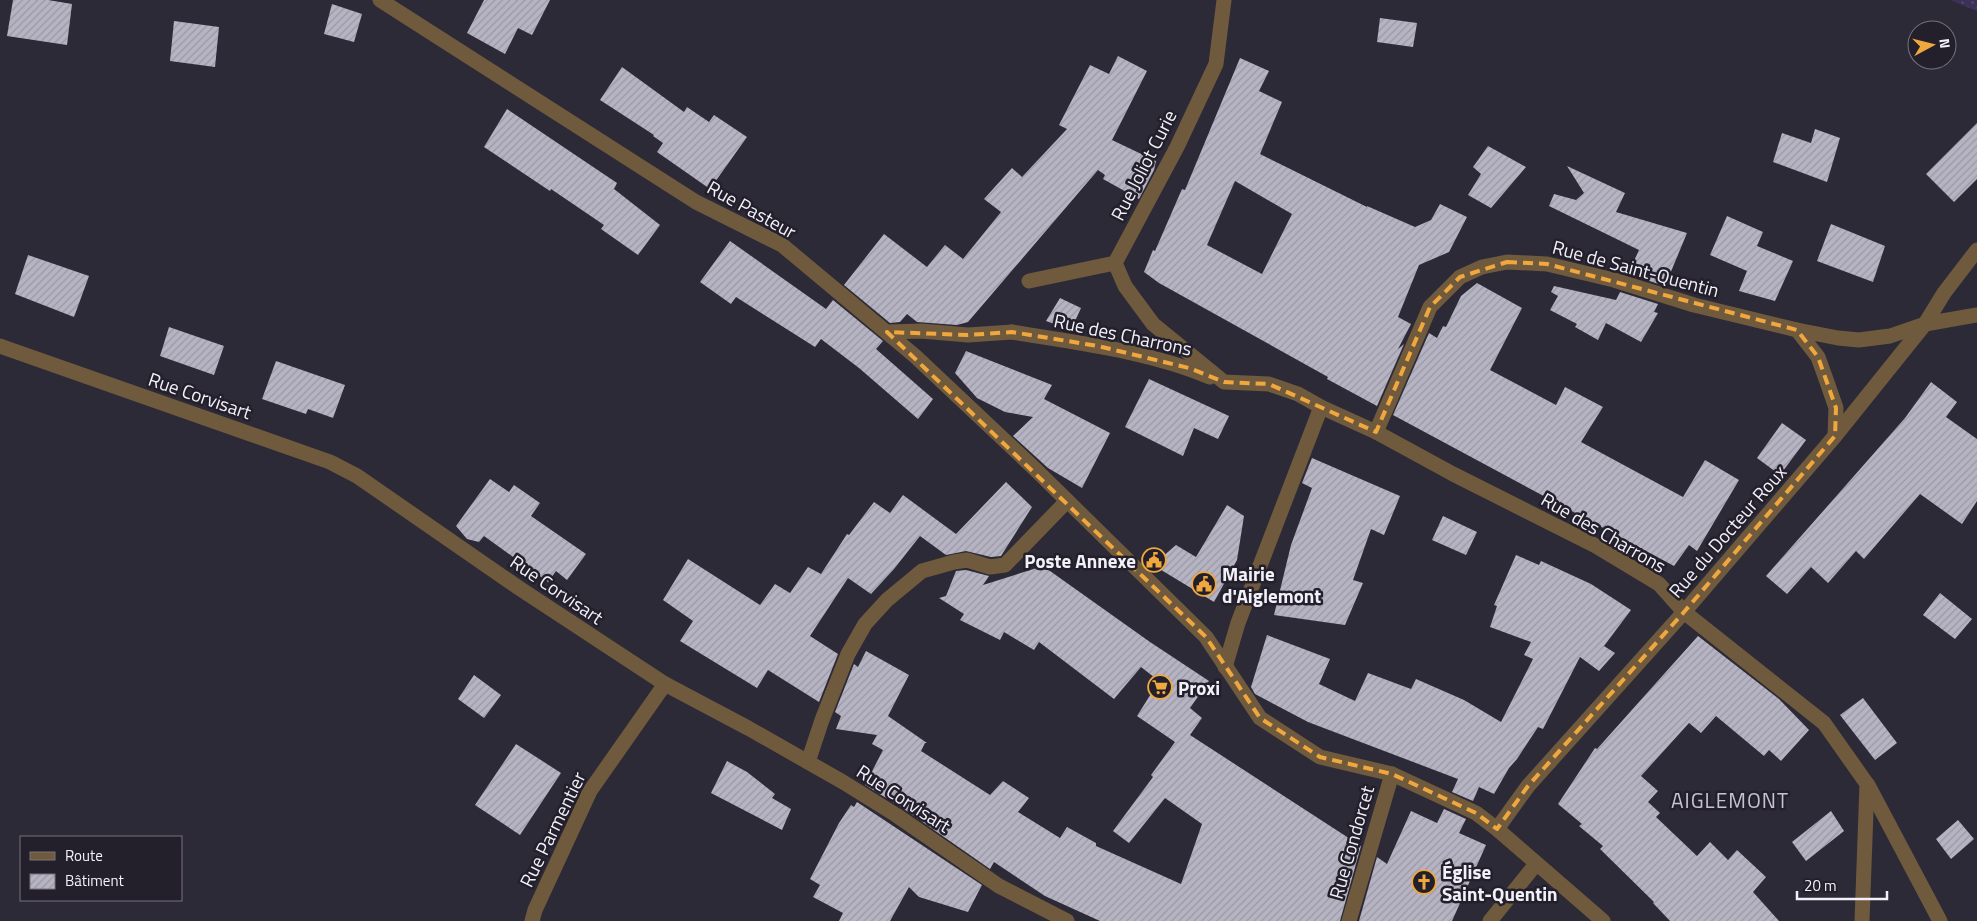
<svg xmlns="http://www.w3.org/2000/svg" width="1977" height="921" font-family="'Titillium Web',sans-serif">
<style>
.grass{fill:url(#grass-dots)}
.building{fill:url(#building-hatch);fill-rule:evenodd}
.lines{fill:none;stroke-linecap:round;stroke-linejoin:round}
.pedestrian{stroke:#705a3e;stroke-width:15}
.minor{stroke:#705a3e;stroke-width:15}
.tertiary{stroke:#705a3e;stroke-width:15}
.marked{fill:none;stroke:#f0a73e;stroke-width:4;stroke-dasharray:10 6;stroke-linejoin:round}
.labels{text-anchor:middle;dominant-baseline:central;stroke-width:5;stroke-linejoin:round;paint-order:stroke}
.street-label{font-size:19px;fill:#f2f0f9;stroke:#23202c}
.poi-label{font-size:19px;font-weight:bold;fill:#f2f0f9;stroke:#23202c;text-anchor:start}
.quarter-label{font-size:21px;letter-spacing:1px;fill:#c5c2d2;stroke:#23202c}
</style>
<defs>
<pattern id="grass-dots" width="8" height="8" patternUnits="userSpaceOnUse" patternTransform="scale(1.25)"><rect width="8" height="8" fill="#3c3159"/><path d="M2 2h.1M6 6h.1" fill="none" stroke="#594f72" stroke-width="1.8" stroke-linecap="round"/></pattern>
<pattern id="building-hatch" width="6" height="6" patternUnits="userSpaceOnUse" patternTransform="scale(1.25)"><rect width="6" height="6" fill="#b6b3c3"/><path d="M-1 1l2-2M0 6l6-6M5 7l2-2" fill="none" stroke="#9b98a5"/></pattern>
</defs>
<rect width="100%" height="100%" fill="#2c2a36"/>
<polygon class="grass" points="1950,0 1977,0 1977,11"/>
<g class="building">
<polygon points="13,0 48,0 72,4 67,45 7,36"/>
<polygon points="484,0 550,0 532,35 518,28 505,54 467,33"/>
<polygon points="332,4 362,14 354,42 324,34"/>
<polygon points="1380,18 1417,23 1413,47 1377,42"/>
<polygon points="174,21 219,27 215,67 170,61"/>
<polygon points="1118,56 1147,71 1112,140 1156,161 1154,170 1139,199 1103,179 1105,175 1098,170 968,322 957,325 917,322 907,314 900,322 890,323 844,285 884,234 927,267 945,245 963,259 1001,212 984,199 1012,168 1022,177 1067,129 1059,125 1090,65 1109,74"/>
<path d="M1240,58L1269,71L1259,91L1282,102L1260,154L1367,207V206L1415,227L1431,220L1440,204L1467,217L1449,252L1419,265L1398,317L1411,324L1398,349L1404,344L1377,406L1327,379L1328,377L1159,283L1144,272L1153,250L1155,251L1182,189L1185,190ZM1235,181L1292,214L1262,274L1207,245Z"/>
<polygon points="622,67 684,112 687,107 709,122 714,115 747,137 710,189 657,152 663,143 653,136 654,135 600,100"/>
<polygon points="507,109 617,183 614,189 660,225 638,255 601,229 604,225 551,189 550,191 484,147"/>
<polygon points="1977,123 1977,179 1954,202 1926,174"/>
<polygon points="1815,129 1840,138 1827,182 1773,162 1782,133 1811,143"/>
<polygon points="1488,146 1526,167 1491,208 1468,195 1481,174 1473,167"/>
<polygon points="1567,166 1625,193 1616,212 1687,233 1665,286 1628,274 1639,250 1549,206 1554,194 1576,200 1584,193"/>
<polygon points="1727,216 1763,232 1757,246 1793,261 1775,301 1739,291 1747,271 1710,255"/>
<polygon points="1831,224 1885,246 1873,282 1817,261"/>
<polygon points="730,241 826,309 833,300 883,341 876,349 933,399 918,419 859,368 821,339 815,347 736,297 731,304 700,282"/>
<polygon points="28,255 89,276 74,317 15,294"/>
<polygon points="1477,283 1522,308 1490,370 1556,405 1565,387 1603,407 1581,442 1683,497 1705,460 1739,480 1697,551 1689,545 1674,566 1393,415 1429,333 1437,338 1443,326 1446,327 1461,296"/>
<polygon points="1554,286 1616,300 1620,292 1658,304 1654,312 1658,313 1641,342 1606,323 1598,340 1575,327 1577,324 1550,310 1558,296 1551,292"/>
<polygon points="1060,298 1081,308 1071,330 1046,321"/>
<polygon points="169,327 224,346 214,375 160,356"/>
<polygon points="966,351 1052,385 1044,399 1110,433 1082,488 1048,468 1013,436 1033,417 1005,412 977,398 955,373"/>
<polygon points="276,361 345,385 333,418 308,409 306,414 262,399"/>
<polygon points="1149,379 1229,416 1218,439 1194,428 1183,456 1125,427"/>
<polygon points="1931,382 1957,402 1946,417 1977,439 1977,501 1962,524 1920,494 1864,559 1856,551 1828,583 1811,567 1787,594 1766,576 1905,418"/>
<polygon points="1782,423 1806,440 1780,475 1757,458"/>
<polygon points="1312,458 1400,496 1384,535 1371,529 1353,580 1363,583 1345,625 1274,615 1291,545 1312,488 1302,483"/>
<polygon points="490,479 509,492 514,485 540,503 531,516 586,554 567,580 556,571 548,582 484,536 479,542 467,539 456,526"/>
<polygon points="1006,482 1032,507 1001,556 991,557 966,551 946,555 920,536 894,569 871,594 848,578 810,636 838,654 819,702 768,670 757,688 680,641 693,621 663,600 688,559 760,605 775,584 790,593 808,567 821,574 847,534 849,535 874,502 890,513 903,495 956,534"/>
<polygon points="1227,505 1244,516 1237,560 1214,602 1153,565 1176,545 1196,557"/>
<polygon points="1443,516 1477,532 1466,555 1432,540"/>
<polygon points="1516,555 1539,565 1541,561 1591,584 1631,610 1604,646 1615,653 1599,671 1580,657 1543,729 1538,727 1517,759 1509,768 1494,794 1479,787 1473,801 1452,792 1458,779 1308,722 1255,694 1251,687 1267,635 1330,659 1319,684 1355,701 1368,673 1411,689 1416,679 1464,700 1501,722 1533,659 1524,655 1531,642 1490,627 1497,606 1494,605"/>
<polygon points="1043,566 1150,642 1209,681 1190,708 1202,718 1190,735 1361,846 1340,921 1100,921 1045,896 994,862 990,869 901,807 865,785 883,750 872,744 877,735 836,729 841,716 835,712 854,664 858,667 866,651 909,675 888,716 927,743 925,743 921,751 990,795 1003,781 1029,798 1018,812 1060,838 1067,827 1096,843 1096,846 1181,884 1202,824 1165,798 1129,843 1113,831 1153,777 1151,775 1175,742 1137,716 1159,681 1141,667 1114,699 1039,642 1034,650 1004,632 1000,640 960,620 964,614 939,598 946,596 956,571 966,570 989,576 983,585"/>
<polygon points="1940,593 1972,619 1955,639 1923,615"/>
<polygon points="1698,636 1779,699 1809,730 1781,761 1769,750 1764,756 1716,716 1701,733 1689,723 1641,776 1658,791 1648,802 1660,813 1656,817 1697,856 1710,842 1728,860 1737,850 1766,877 1753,892 1779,921 1670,921 1653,903 1654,902 1600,849 1603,846 1579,826 1582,824 1558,804 1595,748 1597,749"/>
<polygon points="474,675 501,695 484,718 458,699"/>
<polygon points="1863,698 1897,743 1875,760 1840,715"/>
<polygon points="516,744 561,773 520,835 475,805"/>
<polygon points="727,761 747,772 775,794 772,798 791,809 782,830 711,793"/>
<polygon points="857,802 982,885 968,912 919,897 909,887 890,921 839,921 843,913 813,897 820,885 810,879 839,823 851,805 854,807"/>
<polygon points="1444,809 1466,819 1459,833 1486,845 1452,921 1359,921 1377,857 1387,864 1411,811 1437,823"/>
<polygon points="1831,811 1844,831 1806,861 1792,842"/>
<polygon points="1958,820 1974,839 1951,859 1936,839"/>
</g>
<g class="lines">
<polyline class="pedestrian" points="887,332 921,331 968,335 1012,332"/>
<g class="minor">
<polyline points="1115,263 1125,286 1153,324 1224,382 1269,384 1298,394 1321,407 1376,432 1453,474 1596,546 1659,584 1684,612 1824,723 1867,784 1862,921"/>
<polyline points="1029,281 1115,263 1177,147 1216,64 1224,0"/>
<polyline points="1797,330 1818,357 1827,382 1836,408 1835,436"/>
<path d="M1012,332C1077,343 1148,351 1210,377"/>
<polyline points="0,346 330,462 357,476 519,588 665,684 748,728 843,782 896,815 999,886 1067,921"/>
<polyline points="1376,432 1430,307 1460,277 1482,267 1507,262 1547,264 1614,280 1694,305 1797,330 1838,338 1859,340 1890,336 1925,324 1977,315"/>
<polyline points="1225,667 1238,623 1321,407"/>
<polyline points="808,762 822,720 848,654 865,624 887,600 922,571 954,562 967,560 990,567 1005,565 1067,501"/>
<polyline points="1868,785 1940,921"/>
<polyline points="1497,829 1528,786 1684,612 1835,436 1925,324 1944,293 1977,250"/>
<polyline points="532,921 535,910 590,791 665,684"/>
<polyline points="1349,921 1392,774"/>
<polyline points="1490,921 1536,864"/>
</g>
<polyline class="tertiary" points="380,0 696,202 782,245 915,356 1036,470 1206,637 1260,718 1320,757 1392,774 1476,813 1497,829 1603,921"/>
</g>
<path class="marked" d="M1507,262L1547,264L1797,330L1818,357L1836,408L1835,436L1684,612L1528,786L1497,829L1476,813L1392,774L1320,757L1260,718L1206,637L887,332L968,335L1012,332L1098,346L1189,368L1224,382L1269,384L1376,432L1430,307L1460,277Z"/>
<defs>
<g id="civic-ring" transform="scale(1.25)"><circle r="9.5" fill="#23202c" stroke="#f0a73e" stroke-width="1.5"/><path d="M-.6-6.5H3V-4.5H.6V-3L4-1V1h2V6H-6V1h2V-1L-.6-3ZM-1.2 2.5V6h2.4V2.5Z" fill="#f0a73e"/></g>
<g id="supermarket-ring" transform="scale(1.25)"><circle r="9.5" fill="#23202c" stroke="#f0a73e" stroke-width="1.5"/><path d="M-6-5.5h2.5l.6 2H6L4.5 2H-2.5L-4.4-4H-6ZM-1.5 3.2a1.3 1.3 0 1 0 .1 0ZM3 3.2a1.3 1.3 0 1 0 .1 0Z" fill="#f0a73e"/></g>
<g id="church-ring" transform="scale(1.25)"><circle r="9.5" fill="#23202c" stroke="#f0a73e" stroke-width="1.5"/><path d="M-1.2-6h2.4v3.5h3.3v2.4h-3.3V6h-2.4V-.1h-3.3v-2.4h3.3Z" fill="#f0a73e"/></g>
</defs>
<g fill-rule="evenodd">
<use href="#civic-ring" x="1154" y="560"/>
<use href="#civic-ring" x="1204" y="584"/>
<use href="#supermarket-ring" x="1160" y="687"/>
<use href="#church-ring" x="1424" y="882"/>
</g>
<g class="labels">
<g class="street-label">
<text transform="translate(1143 165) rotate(-63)">Rue Joliot Curie</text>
<text transform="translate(752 209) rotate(29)">Rue Pasteur</text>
<text transform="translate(1636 268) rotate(15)">Rue de Saint-Quentin</text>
<text transform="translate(1123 334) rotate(12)">Rue des Charrons</text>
<text transform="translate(200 395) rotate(19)">Rue Corvisart</text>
<text transform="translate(1727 531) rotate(-49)">Rue du Docteur Roux</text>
<text transform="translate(1604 532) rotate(30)">Rue des Charrons</text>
<text transform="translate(557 589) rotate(34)">Rue Corvisart</text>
<text transform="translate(904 798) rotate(33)">Rue Corvisart</text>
<text transform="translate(552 829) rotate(-64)">Rue Parmentier</text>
<text transform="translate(1351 842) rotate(-74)">Rue Condorcet</text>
</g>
<g class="poi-label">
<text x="1136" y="560" text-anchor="end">Poste Annexe</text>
<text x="1222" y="573">Mairie<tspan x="1222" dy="22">d'Aiglemont</tspan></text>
<text x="1178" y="687">Proxi</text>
<text x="1442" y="871">Église<tspan x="1442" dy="22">Saint-Quentin</tspan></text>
</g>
<g class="quarter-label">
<text x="1730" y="800">AIGLEMONT</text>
</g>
</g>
<rect x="20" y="836" width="162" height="65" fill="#23202c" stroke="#76737e"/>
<rect x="30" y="852" width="25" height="8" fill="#705a3e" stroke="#76737e"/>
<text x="65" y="861" font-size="15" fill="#f2f0f9">Route</text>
<rect x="30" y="874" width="25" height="15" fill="url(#building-hatch)" stroke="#76737e"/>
<text x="65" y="886" font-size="15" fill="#f2f0f9">Bâtiment</text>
<g transform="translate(1932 45) rotate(83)"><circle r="24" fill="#23202c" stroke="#76737e"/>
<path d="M0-4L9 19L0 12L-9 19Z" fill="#f0a73e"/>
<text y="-8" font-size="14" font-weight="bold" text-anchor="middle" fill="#f2f0f9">N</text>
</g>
<path d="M1797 891v8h90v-8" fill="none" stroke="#f2f0f9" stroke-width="2.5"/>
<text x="1804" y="891" font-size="15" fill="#f2f0f9" stroke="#23202c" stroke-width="4" paint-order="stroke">20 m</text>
</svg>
